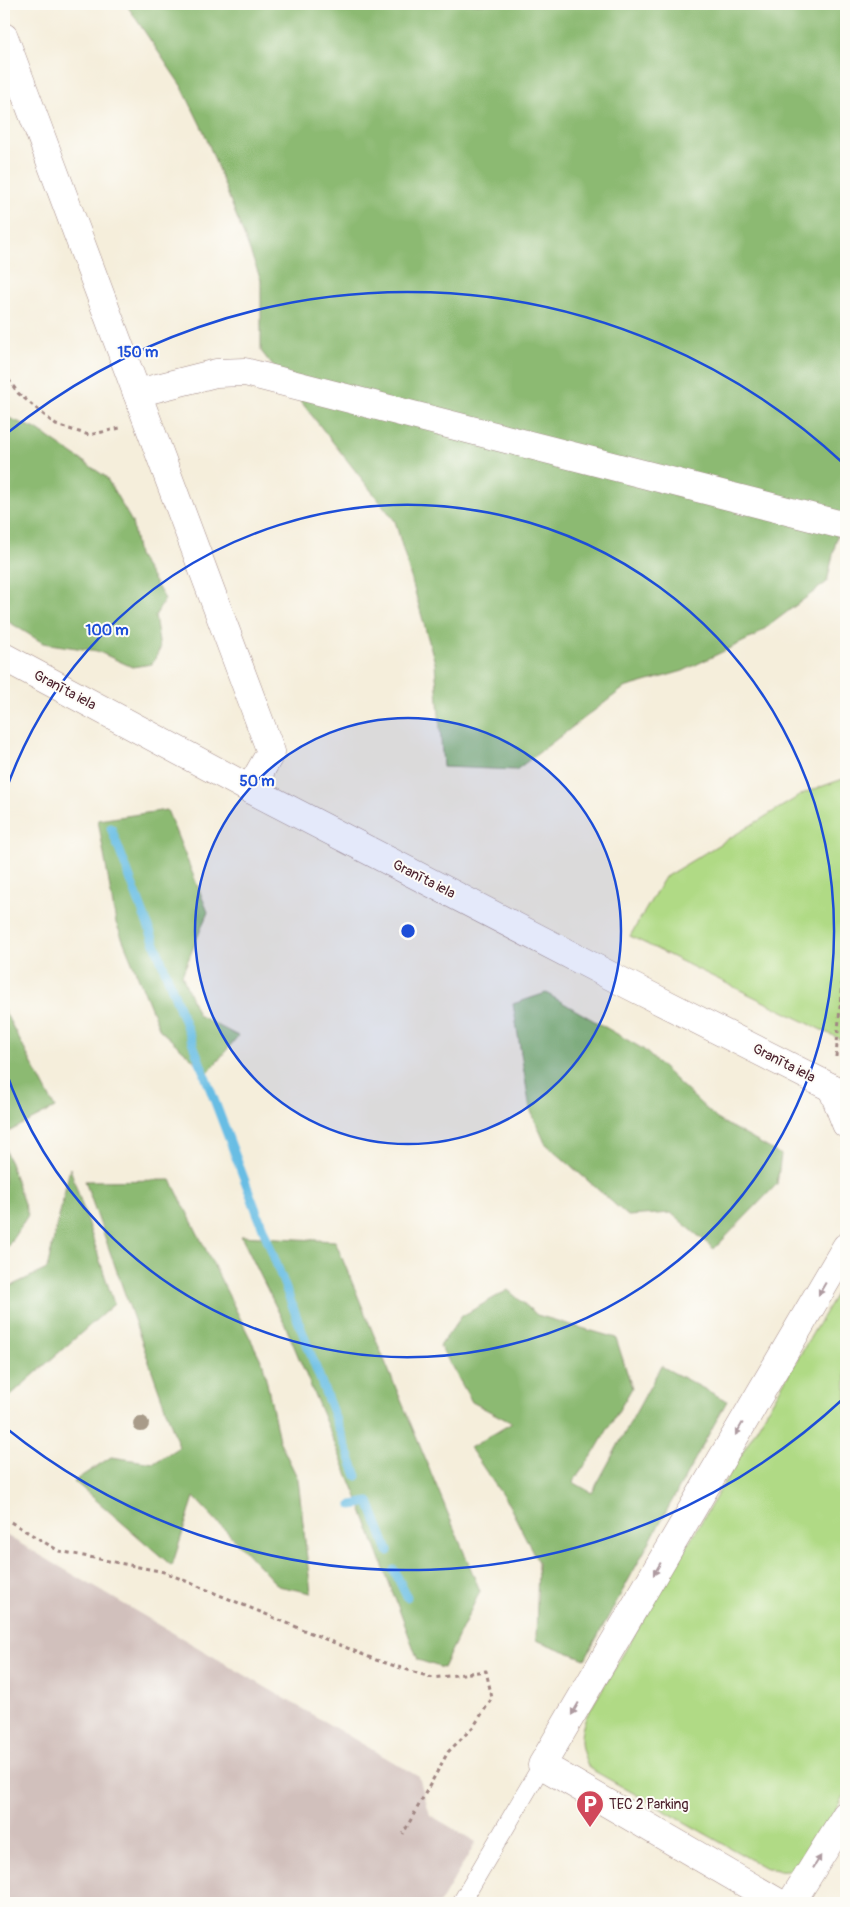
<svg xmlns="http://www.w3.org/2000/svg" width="850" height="1907" font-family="Pangolin,sans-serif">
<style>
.industrial{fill:#d1c0bc}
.green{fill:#b0da85;stroke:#7d7c58}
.forest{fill:#8cba72;stroke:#6b6c4e}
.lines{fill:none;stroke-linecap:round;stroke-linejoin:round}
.stream{stroke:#68bde4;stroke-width:9}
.lane-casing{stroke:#a08683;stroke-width:19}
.street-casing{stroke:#a08683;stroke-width:29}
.secondary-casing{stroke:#a08683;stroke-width:29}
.path{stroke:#a08683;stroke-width:3;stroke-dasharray:4 4;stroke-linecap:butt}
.lane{stroke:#fff;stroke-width:18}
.street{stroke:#fff;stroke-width:28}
.secondary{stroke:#fff;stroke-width:28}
.tree{fill:#a89b89}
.oneway{fill:#ae9aa0}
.ring{fill:none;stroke:#1d4ed8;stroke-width:2.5}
.labels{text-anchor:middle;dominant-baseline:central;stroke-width:4;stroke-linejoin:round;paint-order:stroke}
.street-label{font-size:14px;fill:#4a1f2b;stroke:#fdfcf7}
.poi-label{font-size:14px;fill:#4a1f2b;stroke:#fdfcf7;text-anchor:start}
.centre{fill:#1d4ed8;stroke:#fdfcf7;stroke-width:2.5}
.ring-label{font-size:15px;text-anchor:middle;font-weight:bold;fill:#1d4ed8;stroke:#fdfcf7;stroke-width:4;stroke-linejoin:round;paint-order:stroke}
</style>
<rect width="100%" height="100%" fill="#fdfcf7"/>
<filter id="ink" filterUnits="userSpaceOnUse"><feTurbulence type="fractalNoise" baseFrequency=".02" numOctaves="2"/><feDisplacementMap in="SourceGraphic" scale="10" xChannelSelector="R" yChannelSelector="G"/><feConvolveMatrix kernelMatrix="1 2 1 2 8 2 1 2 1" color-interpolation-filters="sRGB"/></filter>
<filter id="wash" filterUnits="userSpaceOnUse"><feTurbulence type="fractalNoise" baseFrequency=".0096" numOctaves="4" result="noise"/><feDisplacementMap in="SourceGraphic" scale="20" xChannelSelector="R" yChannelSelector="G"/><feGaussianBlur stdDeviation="1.12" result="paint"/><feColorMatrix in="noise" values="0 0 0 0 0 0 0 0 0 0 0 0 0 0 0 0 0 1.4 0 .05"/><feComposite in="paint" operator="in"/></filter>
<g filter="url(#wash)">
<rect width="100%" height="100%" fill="#f5eedb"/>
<polygon class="industrial" points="4,1534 419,1777 430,1815 476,1842 440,1903 4,1903"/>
<g class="green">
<polygon points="846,778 846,1042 630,936 665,877 806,792"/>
<path d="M846,1277V1791C835,1810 810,1863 791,1869C782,1872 772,1869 764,1867L589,1768C580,1747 578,1739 586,1717Z"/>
</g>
<g class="forest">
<polygon points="126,4 846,4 846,495 827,582 755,636 683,671 624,688 516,770 443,767 435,663 395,521 261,351 261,280 204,132 182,87"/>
<polygon points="4,416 36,429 106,477 132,522 138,555 165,599 155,616 160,649 152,664 132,667 97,651 43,643 4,619"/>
<polygon points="167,810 208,912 182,975 198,1015 238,1036 208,1073 160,1030 116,923 98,820"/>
<polygon points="546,993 643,1049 717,1119 781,1155 777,1184 714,1249 671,1213 628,1216 545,1143 530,1109 513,1004"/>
<polygon points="4,1010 55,1108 4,1134"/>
<polygon points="4,1146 28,1215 4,1252"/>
<polygon points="70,1168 114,1304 4,1401 4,1289 47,1269"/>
<polygon points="171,1180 263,1364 279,1440 298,1479 311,1593 278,1586 194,1497 172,1566 74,1481 111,1457 154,1463 179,1447 85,1181"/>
<polygon points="241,1236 335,1241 480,1591 443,1668 418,1660 357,1497 286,1327"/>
<polygon points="508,1290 537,1315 616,1338 632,1388 592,1456 573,1482 592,1493 661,1366 727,1401 585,1659 536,1640 538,1562 509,1505 470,1448 512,1423 472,1402 440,1346 462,1316"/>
</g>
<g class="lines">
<g class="stream">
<polyline points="111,828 357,1476"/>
<polyline points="352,1505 369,1502 388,1551"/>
<polyline points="394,1570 407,1597"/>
</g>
</g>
</g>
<g filter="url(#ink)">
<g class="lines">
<g class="lane-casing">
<polyline id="lane" points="461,1903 542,1765"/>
</g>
<g class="street-casing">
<g id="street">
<polyline points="137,393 216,373 245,372 846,526"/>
<polyline points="832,1088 846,1124"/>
<polyline points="779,1903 542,1765 846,1247"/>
<polyline points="791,1903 846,1815"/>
</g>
</g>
<g class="secondary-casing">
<g id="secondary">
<polyline points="4,37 271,752 250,789"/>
<polyline points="4,657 250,789 607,974 846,1095"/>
</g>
</g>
<g class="path">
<polyline points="4,373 18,393 56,425 89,435 120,428"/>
<polyline points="836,1057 842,981 846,958"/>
<polyline points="4,1518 59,1551 164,1572 376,1660 433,1678 486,1671 492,1698 474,1726 448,1752 403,1834"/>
</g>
<use href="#lane" class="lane"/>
<use href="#street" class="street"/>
<use href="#secondary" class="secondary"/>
</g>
<circle class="tree" cx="141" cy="1424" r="8"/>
<defs><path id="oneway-solid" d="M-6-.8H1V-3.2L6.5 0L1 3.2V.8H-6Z" transform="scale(1.25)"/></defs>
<g class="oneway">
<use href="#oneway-solid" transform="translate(822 1289) rotate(120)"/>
<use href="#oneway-solid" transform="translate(739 1429) rotate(120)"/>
<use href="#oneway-solid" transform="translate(657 1569) rotate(120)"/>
<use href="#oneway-solid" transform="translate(575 1709) rotate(120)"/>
<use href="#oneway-solid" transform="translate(817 1862) rotate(-58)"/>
</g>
</g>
<circle cx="408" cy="931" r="213" fill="#1d4ed8" fill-opacity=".12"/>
<g class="ring">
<circle cx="408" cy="931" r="213"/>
<path d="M4 796A426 426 0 1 1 4 1066"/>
<path d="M844 1398A639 639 0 0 1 6 1428M6 434A639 639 0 0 1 844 464"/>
</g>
<defs>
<g id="parking-pin" transform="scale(1.4375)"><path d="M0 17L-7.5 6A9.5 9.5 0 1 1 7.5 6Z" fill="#d1495b" stroke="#fdfcf7"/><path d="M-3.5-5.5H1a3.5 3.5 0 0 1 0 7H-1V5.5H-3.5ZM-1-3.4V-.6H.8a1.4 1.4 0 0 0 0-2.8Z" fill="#fff"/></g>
</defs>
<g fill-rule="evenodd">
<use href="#parking-pin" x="590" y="1804"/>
</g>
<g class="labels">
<g class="street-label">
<text transform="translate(65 690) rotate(28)">Granīta iela</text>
<text transform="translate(424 879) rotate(27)">Granīta iela</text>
<text transform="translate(784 1063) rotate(27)">Granīta iela</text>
</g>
<g class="poi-label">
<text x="609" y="1804">TEC 2 Parking</text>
</g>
</g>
<circle cx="408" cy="931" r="8" class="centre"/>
<g class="ring-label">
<text x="138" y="357">150 m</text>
<text x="107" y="635">100 m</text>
<text x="257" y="786">50 m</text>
</g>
<rect width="850" height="1907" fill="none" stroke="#fdfcf7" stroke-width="20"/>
</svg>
